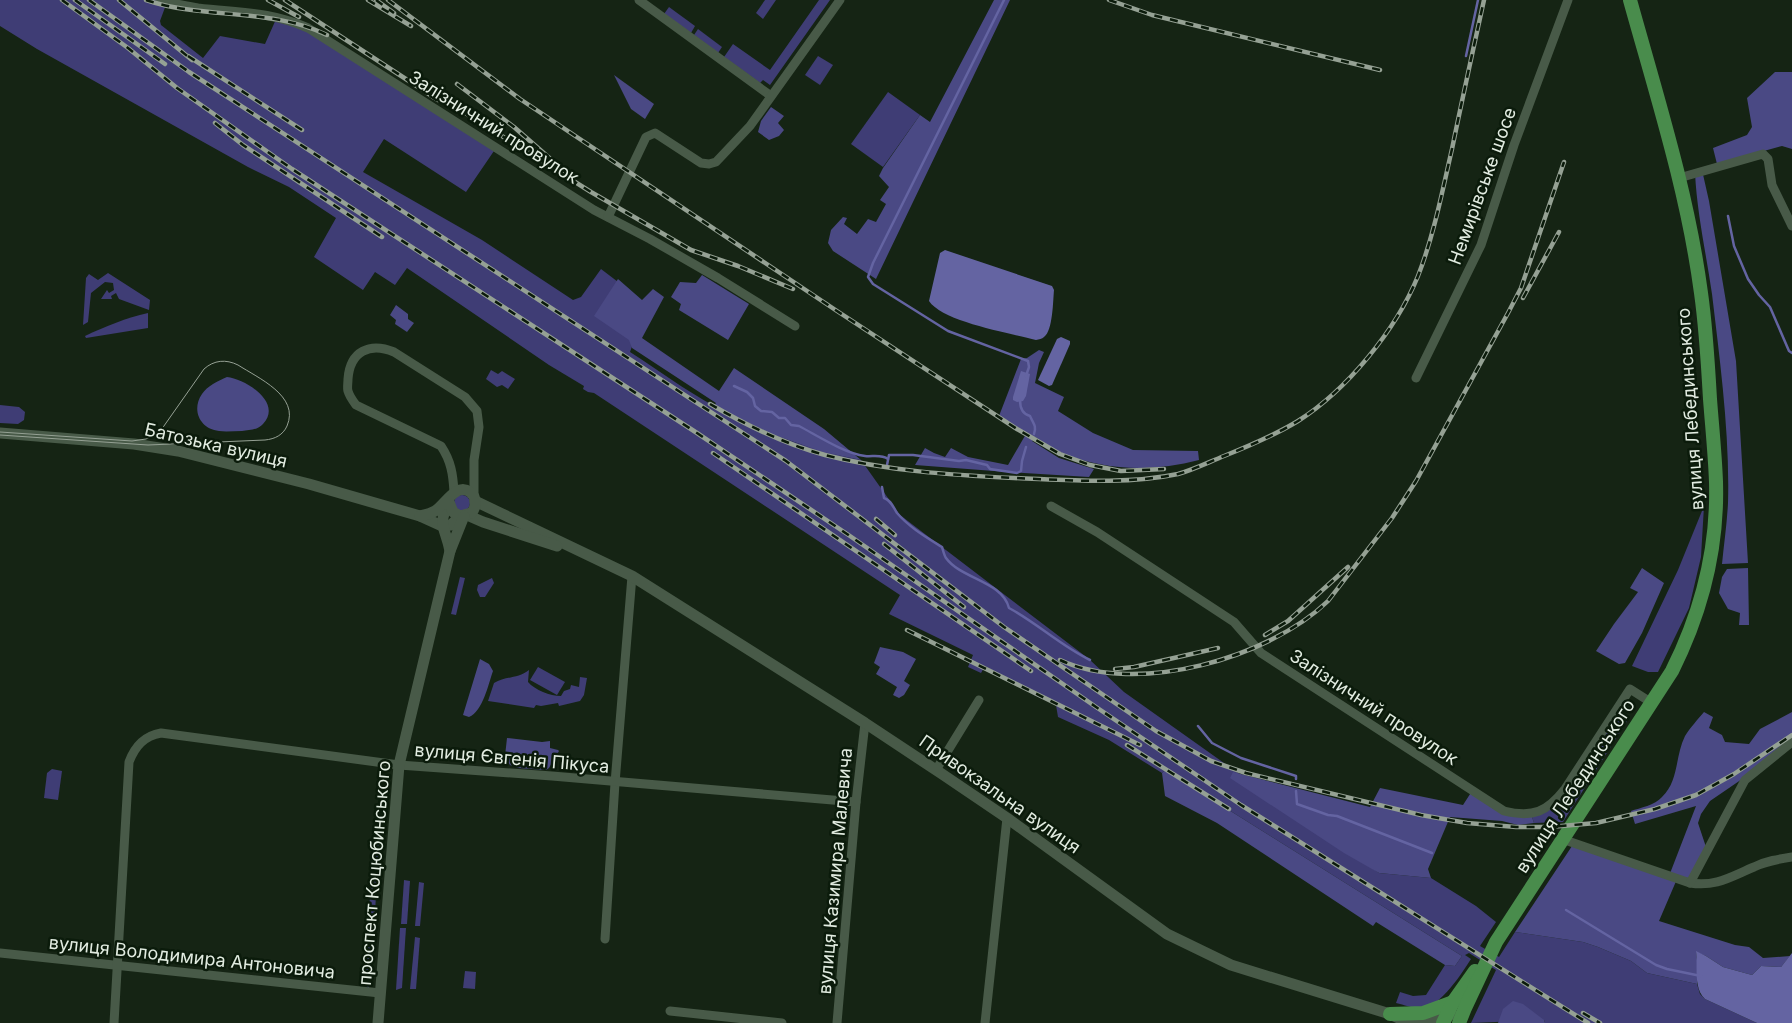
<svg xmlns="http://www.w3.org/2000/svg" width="1792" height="1023" font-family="Inter,sans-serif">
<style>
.green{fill:#3f3d75}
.forest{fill:#4a4984}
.water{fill:#6464a2}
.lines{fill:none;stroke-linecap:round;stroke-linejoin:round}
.stream{stroke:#6464a2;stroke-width:2.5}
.street{stroke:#485a48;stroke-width:9}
.secondary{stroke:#485a48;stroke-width:11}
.primary{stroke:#498c4c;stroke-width:14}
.tram{stroke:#95a194;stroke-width:1}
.rail-casing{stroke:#95a194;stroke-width:4.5}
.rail{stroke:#0b1b0b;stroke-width:2.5;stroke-dasharray:8;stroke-linecap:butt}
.labels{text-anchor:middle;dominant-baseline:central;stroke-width:5;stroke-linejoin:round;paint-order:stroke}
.street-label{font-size:18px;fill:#e2ece1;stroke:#0b1b0b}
</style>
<rect width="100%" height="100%" fill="#152414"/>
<g class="green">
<path d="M0,0H159L167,2L160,21L161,25L203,58L220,36L265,44L277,17L290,20L496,148L466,192L384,139L363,172L482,240L573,300L581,297L601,269L622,285L635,338L630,352C658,370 685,390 714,406C760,433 810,449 861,460L900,515L1089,659L1124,692L1379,873L1431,878L1476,906L1496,922L1480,946L1499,957L1515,932L1583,942L1598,947L1631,961L1647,973L1697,984L1700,994L1705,999L1757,1023H1545L1544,1020L1471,1023L1496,970L1469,953L1465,955L1471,959C1462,973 1441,1006 1423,1008C1414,1009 1405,1005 1396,1003L1400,992L1413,996L1426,995L1445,965L1455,966L1462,956L1165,770L1162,773L1109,740L1058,717L1056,705L1034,695L985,666L981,673L968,667L973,655L889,614L900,595L594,393L588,392L583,389L584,386L549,365L407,268L395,285L375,272L363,290L314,257L336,218L289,187L248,167L37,49L0,26Z"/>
<polygon points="765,0 776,0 763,19 756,13"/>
<polygon points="819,0 830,0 770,85 763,80 760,83 724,57 733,44 770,70"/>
<polygon points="669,7 695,26 691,33 664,14"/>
<polygon points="698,29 722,47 718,53 694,35"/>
<polygon points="818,56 833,65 820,85 805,75"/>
<polygon points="888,92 920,115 883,167 851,144"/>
<polygon points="108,273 150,300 149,310 119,299 116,293 111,296 112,299 101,299 107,290 109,293 114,290 113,283 105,282 91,293 88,322 83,325 86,278 89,274 98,280"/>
<path d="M148,313V328L86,338L85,336C106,326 126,318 148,313Z"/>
<polygon points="491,370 498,374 502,371 515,379 508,389 502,385 497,387 486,379"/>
<polygon points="0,405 19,407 25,412 24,420 18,424 0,423"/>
<circle cx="462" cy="503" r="8"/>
<polygon points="1704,506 1701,557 1689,608 1658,672 1648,672 1632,666 1678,570"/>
<polygon points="460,577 465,578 456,615 451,614"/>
<polygon points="492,578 494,583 485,597 480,597 477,590 478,585"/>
<polygon points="538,667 565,682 557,695 530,680"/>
<path d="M529,670L528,682C535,690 550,696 561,696L564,691L570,689L571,685L579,687L580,677L587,678L584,695L580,701L559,706L558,703L541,706L536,705L534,708L488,701L494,683C505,676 518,679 529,670Z"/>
<polygon points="1617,710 1629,718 1563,822 1534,823 1531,814 1553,803"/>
<polygon points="52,769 62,771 58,800 44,798 47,773"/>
<polygon points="375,826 380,826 377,872 372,872"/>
<polygon points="371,877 377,878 374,931 368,930"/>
<polygon points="404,880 410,881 407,924 401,924"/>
<polygon points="419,882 424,883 420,926 415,926"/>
<polygon points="400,928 406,928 402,988 396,990"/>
<polygon points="367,934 372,935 369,989 364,983"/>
<polygon points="415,937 420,938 416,989 410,989"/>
<polygon points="465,971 476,972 475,989 463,988"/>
</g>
<g class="forest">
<polygon points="994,0 1010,0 876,279 833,251 828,243 831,230 843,217 847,218 844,224 857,234 868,219 876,222 886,204 880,200 889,187 879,176 883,168 920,115 930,122"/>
<polygon points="1775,72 1792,72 1792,149 1782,146 1717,164 1713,148 1747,135 1752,127 1747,98"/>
<polygon points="614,75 654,104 645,119 631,109"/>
<polygon points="771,107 784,116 778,123 784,130 779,136 769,140 758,132 761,121"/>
<path d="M1702,170L1709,201L1736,361L1748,563L1722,564C1724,544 1727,523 1728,503C1730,435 1720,361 1712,294C1706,253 1697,213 1695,173Z"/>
<polygon points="702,275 749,304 728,340 679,310 681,304 671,297 680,282 696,283"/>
<polygon points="618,279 642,300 653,289 664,297 642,338 719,391 734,368 824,429 861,460 823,452 771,434 714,406 716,403 632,348 629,340 594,316"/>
<polygon points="396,305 408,314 408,319 414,323 407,332 395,324 396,320 390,315"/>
<path d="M1039,350L1044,352L1039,363L1035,383L1064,397L1058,411L1093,433L1133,450L1198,451L1199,460C1153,472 1106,471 1062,453C1052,449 1044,442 1035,437L1032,441L1059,458L1094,469L1089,477L1007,472L915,465L925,448L934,453L945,457L951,448L968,457L1008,465L1026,434L999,416L1021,359L1027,358Z"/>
<path d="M227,377C246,379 283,403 263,424C258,430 249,430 242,431C234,431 226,432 219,431C200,429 191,410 202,394C207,386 218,381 227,377Z"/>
<polygon points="1642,568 1664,583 1642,633 1625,663 1619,664 1596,651 1614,624 1638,592 1630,588"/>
<polygon points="1748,568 1749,625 1739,625 1740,613 1728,609 1719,593 1722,577 1727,569"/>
<polygon points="880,647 903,652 916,659 904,681 910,685 904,695 899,698 893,695 897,687 876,674 880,667 874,663"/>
<path d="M480,659L489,664L493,671C488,685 483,711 469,717L463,715Z"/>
<path d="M1704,712L1713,717L1709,728L1722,735L1725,742L1749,744L1760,729L1792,712V742L1748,775L1710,801L1701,814L1698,823L1707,850L1690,883L1677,879L1659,921L1735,945L1749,947L1763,958L1790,956L1781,967L1761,966L1752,975L1723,967L1706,956L1696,952L1698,969L1697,984L1647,973L1631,961L1598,947L1583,942L1515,932L1574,843L1669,876L1696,806L1635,824L1631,811C1640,808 1655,805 1662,797C1679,781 1675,756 1685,736C1690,728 1698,719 1704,712Z"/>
<polygon points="507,738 542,742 550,741 550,748 558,750 559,751 549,768 546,770 518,768 510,765 505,756"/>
<polygon points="1165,770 1462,956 1455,966 1445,965 1376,922 1373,926 1217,823 1165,796 1162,773"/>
<polygon points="1233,772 1370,807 1380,788 1463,805 1472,791 1494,805 1531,814 1534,823 1518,825 1502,821 1450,817 1428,869 1431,878 1379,873 1344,853 1230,778"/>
<polygon points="1513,1001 1523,1004 1544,1020 1545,1023 1498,1023 1503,1009"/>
</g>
<g class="water">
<path d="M945,250L1052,286L1054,290C1053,300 1053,331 1044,337C1042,339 1039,339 1036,340C1010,333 943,322 929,301L940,253Z"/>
<polygon points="1061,337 1070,341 1070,344 1052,385 1049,386 1038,380 1057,339"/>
<polygon points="1021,371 1030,374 1026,396 1023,401 1017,402 1013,400 1013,397"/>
<path d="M1696,951L1706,956L1723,967L1752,975L1761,966L1781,967L1792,953V1023H1757L1705,999C1693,988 1698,967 1696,951Z"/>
</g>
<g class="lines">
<g class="stream">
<polyline points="1004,0 873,263 868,277 873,284 948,331 1028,361 1029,367 1026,376"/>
<polyline points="1466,56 1478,0"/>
<polyline points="1728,216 1734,246 1748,279 1759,295 1770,307 1789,351 1792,353"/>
<path d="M734,386L747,392L753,398L755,406L761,411L772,412L779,418H785L791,425L799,426C818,436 844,453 865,456C872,457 881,454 888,459"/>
<path d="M1020,400C1020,408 1022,414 1030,416C1033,423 1037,426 1034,434"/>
<polyline points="887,465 889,455 913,455 959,461 966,460 987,465 990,469 1017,473 1021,471 1022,461 1026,447"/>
<path d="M882,487L884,498C891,500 893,507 897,513C909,527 926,537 942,547C943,550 944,555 946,558C961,579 1002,581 1009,608C1037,623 1061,646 1090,660"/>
<polyline points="1198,726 1212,743 1241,758 1296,776 1296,779"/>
<polyline points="1296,791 1297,804 1328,815 1337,816 1432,853"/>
<polyline points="1566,910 1656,965 1667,969 1701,976"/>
</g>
<g class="street">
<polyline points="639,0 771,96"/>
<path d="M160,1C173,3 186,6 198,8C239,13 269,11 308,28L594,210L650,239L718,278L795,326"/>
<polyline points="1679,178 1763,154 1768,159 1772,185 1792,226"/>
<polyline points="608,217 646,137 655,133 701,163 709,164 716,162 750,126 840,0"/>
<polyline points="1416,378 1481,245 1514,145 1568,0"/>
<path d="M454,492C453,474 451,461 441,446L356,405C353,401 349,395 348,391C347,388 348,383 348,379C350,351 370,342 394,352L465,397L477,411L479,427L474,460V497"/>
<path d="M1051,506L1097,532L1234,622L1261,653L1504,811C1533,818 1547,812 1565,789L1630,689L1652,703"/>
<polyline points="936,770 979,700"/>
<path d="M1562,839L1690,883C1716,887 1730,877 1754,867C1766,861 1779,859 1792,857"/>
<polyline points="1690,883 1745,780 1792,742"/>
<polyline points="605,939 615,783 632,576"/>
<polyline points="0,953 380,993"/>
<polyline points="670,1011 782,1023"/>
<path d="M114,1023L129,762C135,746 144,736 161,733L399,765L552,776L856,802"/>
<polyline points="837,1023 856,802 865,723"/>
<polyline points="985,1023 1007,818"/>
</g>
<g class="secondary">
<polyline points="0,433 134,444 178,451 309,484 420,516 442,526 451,525 460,516"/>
<polyline points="475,501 632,576 865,723 942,774 1007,818 1167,934 1231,965 1390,1014 1409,1023"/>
<path d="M448,503C437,526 446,529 450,551"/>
<polyline points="467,515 483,522 557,546"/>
<path d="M420,516C425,515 430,514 435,511C445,505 456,482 470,492C473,494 475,498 475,502C476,507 474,510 471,513L460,516L453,512L449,502"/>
<path d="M1402,1017C1420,1021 1434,1023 1452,1014"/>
<polyline points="378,1023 399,765 450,551 464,516"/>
</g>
<g class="primary">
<polyline points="1390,1014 1423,1013 1453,1002"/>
<polyline points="1443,1023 1453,1002 1475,971"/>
<path d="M1459,1023L1465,1008L1496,942L1672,671C1702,611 1718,549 1716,482C1715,454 1712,426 1710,399C1708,364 1706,328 1701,293C1688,194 1657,97 1630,0"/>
</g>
<path class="tram" d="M0,432L132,441L146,439L159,433L204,369C214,360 226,359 238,365C258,378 300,396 287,426C283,435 275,439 265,440L148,445L0,435"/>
<g class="rail-casing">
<g id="rail">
<polyline points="62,0 128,48 177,88 292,169 697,433 850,536 1096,707 1241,805 1588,1023"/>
<polyline points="75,0 165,64"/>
<polyline points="89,0 189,72 786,461 1004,627 1156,731 1211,761 1246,773 1421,815 1467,823 1516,827 1550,827 1596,823 1655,809 1696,795 1734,774 1792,735"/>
<polyline points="119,0 192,60"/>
<path d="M146,0C205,20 270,7 327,35"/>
<polyline points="268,0 299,17"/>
<polyline points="285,0 438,100"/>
<polyline points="368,0 411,26"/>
<polyline points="376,0 394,13"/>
<polyline points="388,0 520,99 837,311 1017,429 1060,454 1090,465 1121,471 1164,469"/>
<polyline points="1109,0 1152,15 1380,70"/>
<polyline points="188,56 302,130"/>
<polyline points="431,84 459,103"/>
<polyline points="457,84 514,127 554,162"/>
<polyline points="433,97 467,114 591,192 691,250 738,266 793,289"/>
<polyline points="215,123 243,145 382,237"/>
<polyline points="1523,298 1559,232"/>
<path d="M710,404C744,424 787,445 825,455C887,471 951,475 1014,478C1068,480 1125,485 1178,474C1193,470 1209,462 1224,456C1249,446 1275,435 1298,421C1347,390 1396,330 1418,276C1434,235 1442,192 1452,149C1462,100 1473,50 1484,0"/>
<polyline points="713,453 1031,671"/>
<polyline points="876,519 895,535"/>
<polyline points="884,544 964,607"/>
<polyline points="907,630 1140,745"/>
<polyline points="1265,635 1288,621 1348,567"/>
<path d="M1060,660C1137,696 1269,658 1328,601L1392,518L1416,481L1508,313L1521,288L1564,162"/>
<polyline points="1115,669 1134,667 1218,648"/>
<polyline points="1127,745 1229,809"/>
<polyline points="1583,1013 1600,1023"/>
</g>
</g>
<use href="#rail" class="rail"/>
</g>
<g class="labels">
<g class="street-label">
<text transform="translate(494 127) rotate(32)">Залізничний провулок</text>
<text transform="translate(1482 186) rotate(-70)">Немирівське шосе</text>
<text transform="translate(1690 409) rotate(-94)">вулиця Лебединського</text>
<text transform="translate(216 445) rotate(13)">Батозька вулиця</text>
<text transform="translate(1374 707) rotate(33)">Залізничний провулок</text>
<text transform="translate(512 758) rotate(5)">вулиця Євгенія Пікуса</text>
<text transform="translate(1575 786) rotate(-57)">вулиця Лебединського</text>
<text transform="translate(1000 794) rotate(35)">Привокзальна вулиця</text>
<text transform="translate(835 871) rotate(-85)">вулиця Казимира Малевича</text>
<text transform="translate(374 873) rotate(-85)">проспект Коцюбинського</text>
<text transform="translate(192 957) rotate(6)">вулиця Володимира Антоновича</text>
</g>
</g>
</svg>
